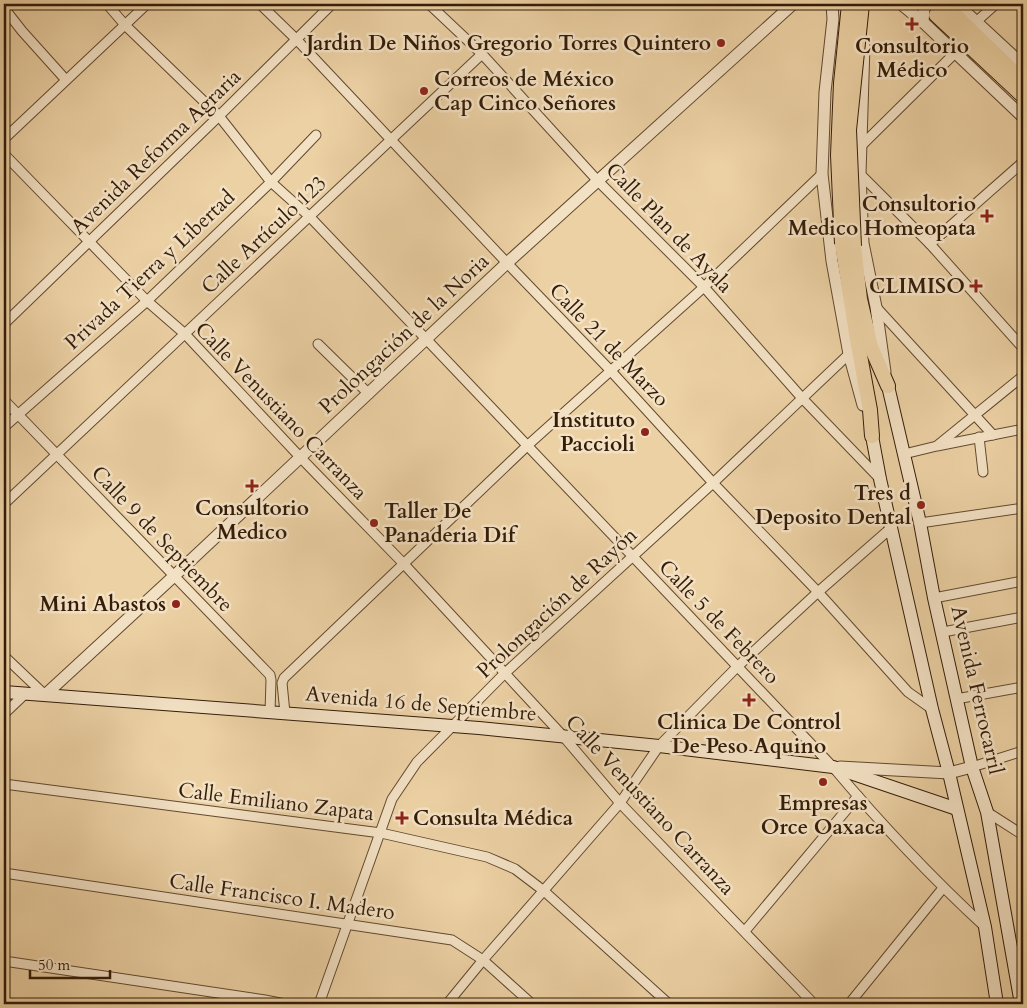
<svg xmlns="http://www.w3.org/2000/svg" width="1027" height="1008" font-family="Cardo,serif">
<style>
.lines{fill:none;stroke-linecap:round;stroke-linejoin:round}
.minor-casing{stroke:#61492f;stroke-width:11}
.tertiary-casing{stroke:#61492f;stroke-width:13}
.secondary-casing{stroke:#331c08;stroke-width:14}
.primary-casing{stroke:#331c08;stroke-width:16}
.minor{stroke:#f3e1c4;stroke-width:9}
.tertiary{stroke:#f3e1c4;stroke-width:11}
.secondary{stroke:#f3e1c4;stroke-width:12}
.primary{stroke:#ecd1a4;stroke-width:14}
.primary-bridge-casing{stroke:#331c08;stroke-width:16;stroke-linecap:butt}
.primary-bridge{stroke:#ecd1a4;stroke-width:14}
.poi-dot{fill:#8f2418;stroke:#f3e1c4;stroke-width:2}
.labels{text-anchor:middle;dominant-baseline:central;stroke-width:5;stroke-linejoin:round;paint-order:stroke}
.poi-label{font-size:21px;font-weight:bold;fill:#331c08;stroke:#f3e1c4;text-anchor:end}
.street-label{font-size:21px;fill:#331c08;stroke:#f3e1c4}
</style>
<rect width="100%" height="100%" fill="#ecd1a4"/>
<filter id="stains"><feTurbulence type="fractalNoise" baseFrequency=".004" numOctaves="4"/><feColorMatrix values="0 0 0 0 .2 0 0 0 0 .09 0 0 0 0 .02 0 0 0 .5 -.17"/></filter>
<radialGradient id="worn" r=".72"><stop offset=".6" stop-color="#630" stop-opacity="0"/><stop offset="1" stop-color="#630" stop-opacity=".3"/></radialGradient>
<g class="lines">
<g class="minor-casing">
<g id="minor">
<path d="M107,4L125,25L219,116L271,182L310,217L833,767C880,823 931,877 985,927"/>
<polyline points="260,4 297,40 507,263 610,370 715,485 818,592 908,692 932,709"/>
<polyline points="429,4 482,54 597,180 704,287 802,398 880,479"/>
<polyline points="4,8 22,31 66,80"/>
<polyline points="977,21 996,4"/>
<polyline points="4,139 147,4"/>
<polyline points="860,147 955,53"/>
<polyline points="4,154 147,301 185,334 300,457 403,563 563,736 620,803 814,1004"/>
<polyline points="860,174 930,244 1023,348"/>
<polyline points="930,244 1023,162"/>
<polyline points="876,307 993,435"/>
<polyline points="4,324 219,116 332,4"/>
<polyline points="318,344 369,394"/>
<polyline points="4,400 270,675 271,680 270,712"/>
<polyline points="4,427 147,301 271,182 316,135"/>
<polyline points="979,437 983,472"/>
<polyline points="938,445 1023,376"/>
<polyline points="904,454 937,446 1023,429"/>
<polyline points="4,504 482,54"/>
<polyline points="920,523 1023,508"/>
<polyline points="934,598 1023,581"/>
<polyline points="943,632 1023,617"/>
<polyline points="4,656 45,695"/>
<polyline points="956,699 1023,687"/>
<polyline points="285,713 282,683 284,678 528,445 704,287 822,174"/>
<polyline points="4,714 25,694"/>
<polyline points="972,767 1023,751"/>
<polyline points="4,784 381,833 487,857 515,869 544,891 669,1004"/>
<polyline points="987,812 1023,835"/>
<polyline points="4,873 452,940 483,960 532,1004"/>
<polyline points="745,931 858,796"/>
<polyline points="4,961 265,1000 285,1004"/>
<polyline points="319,1004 392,799 417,762 504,674 713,483 849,354"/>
<polyline points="447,1004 483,960 620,803 659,746 737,667 818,592 891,528"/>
<polyline points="849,1004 943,888"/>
</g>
</g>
<g class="tertiary-casing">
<g id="tertiary">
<polyline points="832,4 833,19 825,92 822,174 832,261 849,354 863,405"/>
<polyline points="901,4 923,22 1023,117"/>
<polyline points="957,4 1023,65"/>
<polyline points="923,22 924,9 927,4"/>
<polyline points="864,45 860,174 863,243 876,307 885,372"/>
<polyline points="45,695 173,577 507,263 793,4"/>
<polyline points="840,767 949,773 972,767"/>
</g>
</g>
<g class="secondary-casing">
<g id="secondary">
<polyline points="888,386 920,523 934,598 972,767 987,812 1021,1004"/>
<polyline points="872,436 880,479 932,709 949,773 985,927 997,1004"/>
<polyline points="4,692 479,728 659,746 833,767 957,809"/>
</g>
</g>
<g class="primary-casing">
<g id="primary">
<polyline points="945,5 1023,81"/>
<polyline points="936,15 1023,96"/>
<polyline points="842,244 857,339 870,410 872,436"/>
<polyline points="854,246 860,299 871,347 888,386"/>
</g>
</g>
<use href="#minor" class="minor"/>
<use href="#tertiary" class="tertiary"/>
<use href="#secondary" class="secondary"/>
<use href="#primary" class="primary"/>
<g class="primary-bridge-casing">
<g id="primary-bridge">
<polyline points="842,244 838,155 841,83 849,4"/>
<polyline points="854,246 849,130 862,4"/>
</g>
</g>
<use href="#primary-bridge" class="primary-bridge"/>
</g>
<g class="poi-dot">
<path d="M909.5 16.5h5v5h5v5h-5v5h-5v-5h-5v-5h5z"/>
<circle cx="721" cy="43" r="5"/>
<circle cx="424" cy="91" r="5"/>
<path d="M984.5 208.5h5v5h5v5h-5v5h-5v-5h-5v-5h5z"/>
<path d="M973.5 278.5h5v5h5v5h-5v5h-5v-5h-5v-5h5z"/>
<circle cx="645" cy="432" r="5"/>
<path d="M249.5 478.5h5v5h5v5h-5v5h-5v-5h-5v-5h5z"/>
<circle cx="921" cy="505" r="5"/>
<circle cx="374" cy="523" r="5"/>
<circle cx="176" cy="604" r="5"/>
<path d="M746.5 692.5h5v5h5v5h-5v5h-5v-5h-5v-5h5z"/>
<circle cx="823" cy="782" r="5"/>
<path d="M399.5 810.5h5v5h5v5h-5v5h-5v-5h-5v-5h5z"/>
</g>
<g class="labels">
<g class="poi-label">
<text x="711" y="43">Jardin De Niños Gregorio Torres Quintero</text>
<text x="912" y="46" text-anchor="middle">Consultorio<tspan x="912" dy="24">Médico</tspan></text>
<text x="434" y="79" text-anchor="start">Correos de México<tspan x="434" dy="24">Cap Cinco Señores</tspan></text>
<text x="976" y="204">Consultorio<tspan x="976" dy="24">Medico Homeopata</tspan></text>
<text x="965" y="286">CLIMISO</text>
<text x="635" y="420">Instituto<tspan x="635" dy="24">Paccioli</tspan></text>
<text x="911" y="493">Tres d<tspan x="911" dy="24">Deposito Dental</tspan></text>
<text x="252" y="508" text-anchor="middle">Consultorio<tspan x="252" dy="24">Medico</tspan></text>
<text x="384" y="511" text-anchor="start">Taller De<tspan x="384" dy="24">Panaderia Dif</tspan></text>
<text x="166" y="604">Mini Abastos</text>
<text x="749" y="722" text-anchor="middle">Clinica De Control<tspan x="749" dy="24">De Peso Aquino</tspan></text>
<text x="823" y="803" text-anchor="middle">Empresas<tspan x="823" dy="24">Orce Oaxaca</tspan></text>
<text x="413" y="818" text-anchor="start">Consulta Médica</text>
</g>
<g class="street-label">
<text transform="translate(156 152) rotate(-44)">Avenida Reforma Agraria</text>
<text transform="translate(669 228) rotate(46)">Calle Plan de Ayala</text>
<text transform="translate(264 235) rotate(-43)">Calle Artículo 123</text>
<text transform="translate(150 270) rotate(-43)">Privada Tierra y Libertad</text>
<text transform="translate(404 334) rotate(-43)">Prolongación de la Noria</text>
<text transform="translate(609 345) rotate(46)">Calle 21 de Marzo</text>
<text transform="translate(281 411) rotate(46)">Calle Venustiano Carranza</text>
<text transform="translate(162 539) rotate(46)">Calle 9 de Septiembre</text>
<text transform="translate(557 603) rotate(-43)">Prolongación de Rayón</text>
<text transform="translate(719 622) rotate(46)">Calle 5 de Febrero</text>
<text transform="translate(977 690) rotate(77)">Avenida Ferrocarril</text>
<text transform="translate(421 704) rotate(5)">Avenida 16 de Septiembre</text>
<text transform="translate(276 802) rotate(7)">Calle Emiliano Zapata</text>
<text transform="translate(650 805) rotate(47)">Calle Venustiano Carranza</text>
<text transform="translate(282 897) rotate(8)">Calle Francisco I. Madero</text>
</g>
</g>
<rect width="1027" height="1008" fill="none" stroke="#ecd1a4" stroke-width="20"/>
<rect x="5" y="5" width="1017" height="998" fill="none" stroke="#331c08" stroke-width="2.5"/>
<rect x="10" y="10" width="1007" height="988" fill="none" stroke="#331c08"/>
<path d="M30 970v8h80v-8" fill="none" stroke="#331c08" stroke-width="2.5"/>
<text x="38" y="970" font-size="15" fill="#331c08" stroke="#f3e1c4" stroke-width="4" paint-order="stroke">50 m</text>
<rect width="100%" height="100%" filter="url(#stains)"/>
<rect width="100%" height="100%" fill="url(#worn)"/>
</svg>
